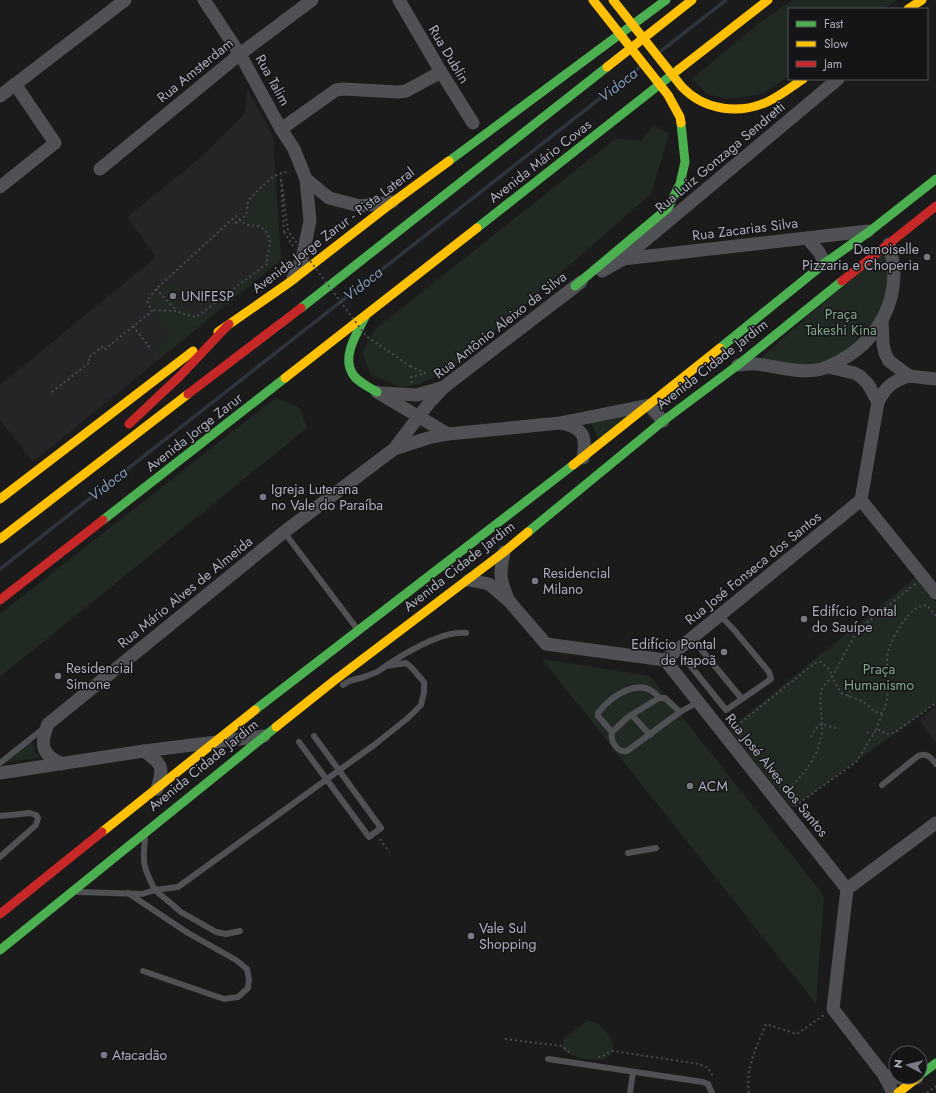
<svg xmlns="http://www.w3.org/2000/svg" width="936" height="1093" font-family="Jost,sans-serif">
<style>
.built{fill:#252527}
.green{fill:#202922}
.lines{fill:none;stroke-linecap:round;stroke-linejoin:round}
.stream{stroke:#2d343e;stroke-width:3.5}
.path{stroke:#4b4c50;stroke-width:2;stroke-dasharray:2 3;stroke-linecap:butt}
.lane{stroke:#505155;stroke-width:6}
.street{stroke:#505155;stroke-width:13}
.fast{stroke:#4caf50;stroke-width:9}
.slow{stroke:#ffc107;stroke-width:9}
.jam{stroke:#c62828;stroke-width:9}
.path-bridge{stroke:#4b4c50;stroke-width:2;stroke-dasharray:2 3;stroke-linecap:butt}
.fast-bridge{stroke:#4caf50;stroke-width:9}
.slow-bridge{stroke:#ffc107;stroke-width:9}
.poi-dot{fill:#797b84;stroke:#151517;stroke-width:1.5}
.labels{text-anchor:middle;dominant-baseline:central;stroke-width:3;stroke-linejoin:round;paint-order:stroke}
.street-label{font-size:14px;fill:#acafbc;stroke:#151517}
.poi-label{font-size:14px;fill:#acafbc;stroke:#151517;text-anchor:start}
.park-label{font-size:14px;fill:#82a789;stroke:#151517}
.water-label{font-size:15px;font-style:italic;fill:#8299b8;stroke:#151517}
</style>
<rect width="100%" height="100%" fill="#1b1b1b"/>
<g class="built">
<polygon points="247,88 273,137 281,260 33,462 0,420 0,385 156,257 127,217 205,154 244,114 246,105"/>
<polygon points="936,706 936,742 919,720"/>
</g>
<g class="green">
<polygon points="792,0 897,0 884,9 789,9 789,76 763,94 728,99 707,94 692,79 759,23"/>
<polygon points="654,125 669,134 651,194 446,373 419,384 401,387 371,375 362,353 374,330 616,138 641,141"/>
<path d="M275,177L281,260L162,357L156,348L170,337L148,301L173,283L177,289C174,298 176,303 182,309H190L197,316L268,263L265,258C273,246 272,231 257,226C251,224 246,225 241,223L251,212L249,203Z"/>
<polygon points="889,244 893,260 882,320 828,367 754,364"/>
<polygon points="275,398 299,407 307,428 0,677 0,614"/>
<polygon points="631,415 598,439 593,426 588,422"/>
<polygon points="916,577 936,602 936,703 793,808 729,729"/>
<polygon points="542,659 650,676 824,896 816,1004"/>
<polygon points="32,741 35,752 40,758 6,762"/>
<path d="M590,1021C599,1021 602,1027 607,1033C634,1070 570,1062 562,1048L565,1037L586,1022Z"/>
</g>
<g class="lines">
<g class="stream">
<polyline points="661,51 726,0"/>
<polyline points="0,569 640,67"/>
</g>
<g class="path">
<path d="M235,223C249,216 246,214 248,201C257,192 276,168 290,173"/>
<polyline points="284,232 293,246"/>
<polyline points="156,289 176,310"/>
<polyline points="133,326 151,349"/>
<polyline points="410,366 425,373 411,377 412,383"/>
<path d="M52,392L90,362L88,358L102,347L104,350L152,311L147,301L156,289L236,216C239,219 244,224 248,225C252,226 254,225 258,226C272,232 272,245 266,258L268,263L196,317L186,315L177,311L152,310"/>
<path d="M915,584L864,625L854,637L832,677L841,693L864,702L875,712L882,713C893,696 884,672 888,653C890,642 897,631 903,622C910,613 914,607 927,605L936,616"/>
<polyline points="882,690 887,692"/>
<polyline points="848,697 852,688 858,686"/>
<path d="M733,729L815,663L821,662L830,670L832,677C829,680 824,685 822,689C818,698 823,721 822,732C818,759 804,774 785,792"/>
<polyline points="876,730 882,714"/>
<polyline points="867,732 873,734"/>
<polyline points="811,737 815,729 822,724 839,729"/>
<polyline points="795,806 856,762 876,730 880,730 886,734 894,733 936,703"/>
<polyline points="380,839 389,852"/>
<polyline points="505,1039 562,1046 570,1053"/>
<path d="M598,1057C605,1057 607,1051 613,1051L699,1064L708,1068L714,1078"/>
<path d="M749,1093C745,1068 757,1046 766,1024L797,1034L824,1015"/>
<polyline points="927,1093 936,1086"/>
</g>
<g class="lane">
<polyline points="284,532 358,630"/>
<polyline points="700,648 742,699"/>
<polyline points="685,659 726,710 771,679 769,672 735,631 720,615"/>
<path d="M387,665C407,652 443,630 466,633"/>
<path d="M680,712L665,698H659L628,717L612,732C610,741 617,753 627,751L680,712L698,702"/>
<polyline points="632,715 650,735"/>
<path d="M612,732L598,716V713C611,696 642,674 659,698"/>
<polyline points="299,742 369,837 381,828 314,736"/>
<polyline points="0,763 44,728"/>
<path d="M882,785L918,756C927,752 931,758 936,764"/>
<polyline points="0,816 30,813 36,815 38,818 36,825 0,857"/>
<path d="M145,839C142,863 144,869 155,890L178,887L374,745L408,718L421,705L424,692V682L411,667L406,663L386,666L377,672L364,677L349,681L343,685"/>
<polyline points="628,853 656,848"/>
<polyline points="78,892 142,894 155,890 181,912 216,932 226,934 240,931"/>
<polyline points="128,893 188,933 236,960 247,969 249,979 248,988 238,997 224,999 143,971"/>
<polyline points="548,1059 703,1082 708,1084 712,1093"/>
<polyline points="630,1093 633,1072"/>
</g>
<g class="street">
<polyline points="204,0 241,56 281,129 294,149 306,179 310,221 302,259 293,278"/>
<polyline points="399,0 441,72 473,123"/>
<polyline points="0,96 125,0"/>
<polyline points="281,129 336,90 343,89 398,92 406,91 441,72"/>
<polyline points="100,169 240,54 312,0"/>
<polyline points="306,179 329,198 360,206 392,202"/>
<polyline points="0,187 55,143 15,84"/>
<polyline points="807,238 819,252 825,263"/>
<polyline points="623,259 868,231"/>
<polyline points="602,271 623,259 838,79"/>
<polyline points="882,320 883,344 885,353 889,361 909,376 936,379"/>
<path d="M738,365C744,365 750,363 756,364C776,366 796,373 816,370C826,369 833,364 841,360C873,343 894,310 894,273C894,263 891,253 889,244"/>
<polyline points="828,367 854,373 860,376 868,384 878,402 861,500 936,593"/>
<polyline points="377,392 448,434"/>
<polyline points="381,393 417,395 444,387"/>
<path d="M878,402C886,386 893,381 909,376"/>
<path d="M562,423C584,429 587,436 583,458"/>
<polyline points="394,449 428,438 448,434 560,423 649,405 663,421"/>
<path d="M469,580L489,584L509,601C500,580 499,575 504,552"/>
<polyline points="509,601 546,644 665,660 847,889 833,1009 884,1075"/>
<polyline points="665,660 861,500"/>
<path d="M144,751C163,765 164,766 157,789"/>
<path d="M62,764C41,755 40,744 48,724L284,532L394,449L429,403L444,387L581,282"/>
<polyline points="0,773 144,751 264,736"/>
<polyline points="847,889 936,823"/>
<polyline points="893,1093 884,1075 895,1078 917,1078"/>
</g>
<g class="fast">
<polyline points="449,161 666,0"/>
<polyline points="477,228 678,70"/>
<polyline points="301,308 607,67"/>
<path d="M365,317C357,333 342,356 352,373C357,382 369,387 377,392"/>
<polyline points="720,348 825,263 870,231 936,179"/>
<polyline points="103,520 285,378"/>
<polyline points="528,532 663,421 738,365 842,281"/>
<polyline points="255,710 573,465"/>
<polyline points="0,950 276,727"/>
<polyline points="920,1075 936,1063"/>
</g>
<g class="slow">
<polyline points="908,9 922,0"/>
<polyline points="607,67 692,0"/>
<polyline points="678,70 768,0"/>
<polyline points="218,332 290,282 393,202 449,161"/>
<polyline points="285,378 477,228"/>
<polyline points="573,465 720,348"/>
<polyline points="0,499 193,351"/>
<polyline points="0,539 188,394"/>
<polyline points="276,727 335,680 504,552 528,532"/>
<polyline points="102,832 255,710"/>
<polyline points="898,1093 918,1077"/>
</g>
<g class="jam">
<polyline points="842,281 936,206"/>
<polyline points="188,394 301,308"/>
<polyline points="129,424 180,376 229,324"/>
<polyline points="0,600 103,520"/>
<polyline points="0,914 102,832"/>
</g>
<polyline class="path-bridge" points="284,232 281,178 288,231 366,336 410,366"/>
<polyline class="fast-bridge" points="575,286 668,208 680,184 685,162 681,123"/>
<g class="slow-bridge">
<polyline points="593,0 668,95 680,117 681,123"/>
<path d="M613,0L682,87C704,110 738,115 767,102C780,96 791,87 803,79"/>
</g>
</g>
<g class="poi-dot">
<circle cx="927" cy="257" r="4"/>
<circle cx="173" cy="296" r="4"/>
<circle cx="263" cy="497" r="4"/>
<circle cx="535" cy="581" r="4"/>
<circle cx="804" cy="619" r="4"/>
<circle cx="724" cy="652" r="4"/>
<circle cx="58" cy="676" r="4"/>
<circle cx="690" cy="786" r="4"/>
<circle cx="471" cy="936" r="4"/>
<circle cx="104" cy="1055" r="4"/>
</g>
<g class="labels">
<g class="street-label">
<text transform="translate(449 54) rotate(59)">Rua Dublin</text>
<text transform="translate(195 70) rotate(-39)">Rua Amsterdam</text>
<text transform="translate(273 80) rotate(61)">Rua Talim</text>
<text transform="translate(720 157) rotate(-40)">Rua Luiz Gonzaga Sendretti</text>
<text transform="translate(540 161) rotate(-38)">Avenida Mário Covas</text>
<text transform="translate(745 229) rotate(-7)">Rua Zacarias Silva</text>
<text transform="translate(333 230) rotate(-37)">Avenida Jorge Zarur - Pista Lateral</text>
<text transform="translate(500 325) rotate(-38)">Rua Antônio Aleixo da Silva</text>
<text transform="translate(712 364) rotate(-38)">Avenida Cidade Jardim</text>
<text transform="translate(194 432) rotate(-38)">Avenida Jorge Zarur</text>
<text transform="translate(459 566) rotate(-38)">Avenida Cidade Jardim</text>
<text transform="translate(753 568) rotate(-39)">Rua José Fonseca dos Santos</text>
<text transform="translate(185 592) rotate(-39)">Rua Mário Alves de Almeida</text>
<text transform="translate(203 765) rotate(-39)">Avenida Cidade Jardim</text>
<text transform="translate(777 775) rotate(51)">Rua José Alves dos Santos</text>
</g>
<g class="poi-label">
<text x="919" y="249" text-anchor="end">Demoiselle<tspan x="919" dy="16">Pizzaria e Choperia</tspan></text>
<text x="181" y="296">UNIFESP</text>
<text x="271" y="489">Igreja Luterana<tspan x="271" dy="16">no Vale do Paraíba</tspan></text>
<text x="543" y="573">Residencial<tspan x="543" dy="16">Milano</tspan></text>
<text x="812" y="611">Edifício Pontal<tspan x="812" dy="16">do Sauípe</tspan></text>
<text x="716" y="644" text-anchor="end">Edifício Pontal<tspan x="716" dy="16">de Itapoã</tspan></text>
<text x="66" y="668">Residencial<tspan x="66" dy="16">Simone</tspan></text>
<text x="698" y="786">ACM</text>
<text x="479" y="928">Vale Sul<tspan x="479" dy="16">Shopping</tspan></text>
<text x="112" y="1055">Atacadão</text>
</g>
<g class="park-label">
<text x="841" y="314">Praça<tspan x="841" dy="16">Takeshi Kina</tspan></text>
<text x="879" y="669">Praça<tspan x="879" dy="16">Humanismo</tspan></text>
</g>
<g class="water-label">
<text transform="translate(618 85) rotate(-38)">Vidoca</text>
<text transform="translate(363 284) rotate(-38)">Vidoca</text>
<text transform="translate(108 484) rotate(-38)">Vidoca</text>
</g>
</g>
<rect x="788" y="8" width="140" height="72" fill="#151517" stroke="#515359"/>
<rect x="796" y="21" width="20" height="6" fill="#4caf50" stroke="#515359"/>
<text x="824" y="28" font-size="12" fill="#acafbc">Fast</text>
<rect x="796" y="41" width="20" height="6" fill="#ffc107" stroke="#515359"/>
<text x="824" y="48" font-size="12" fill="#acafbc">Slow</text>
<rect x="796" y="61" width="20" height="6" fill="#c62828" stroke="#515359"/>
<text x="824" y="68" font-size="12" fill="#acafbc">Jam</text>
<g transform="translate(908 1065) rotate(277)"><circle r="19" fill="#151517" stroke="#515359"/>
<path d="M0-3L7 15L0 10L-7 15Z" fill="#797b84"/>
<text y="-6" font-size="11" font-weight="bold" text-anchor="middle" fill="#acafbc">N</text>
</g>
</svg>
